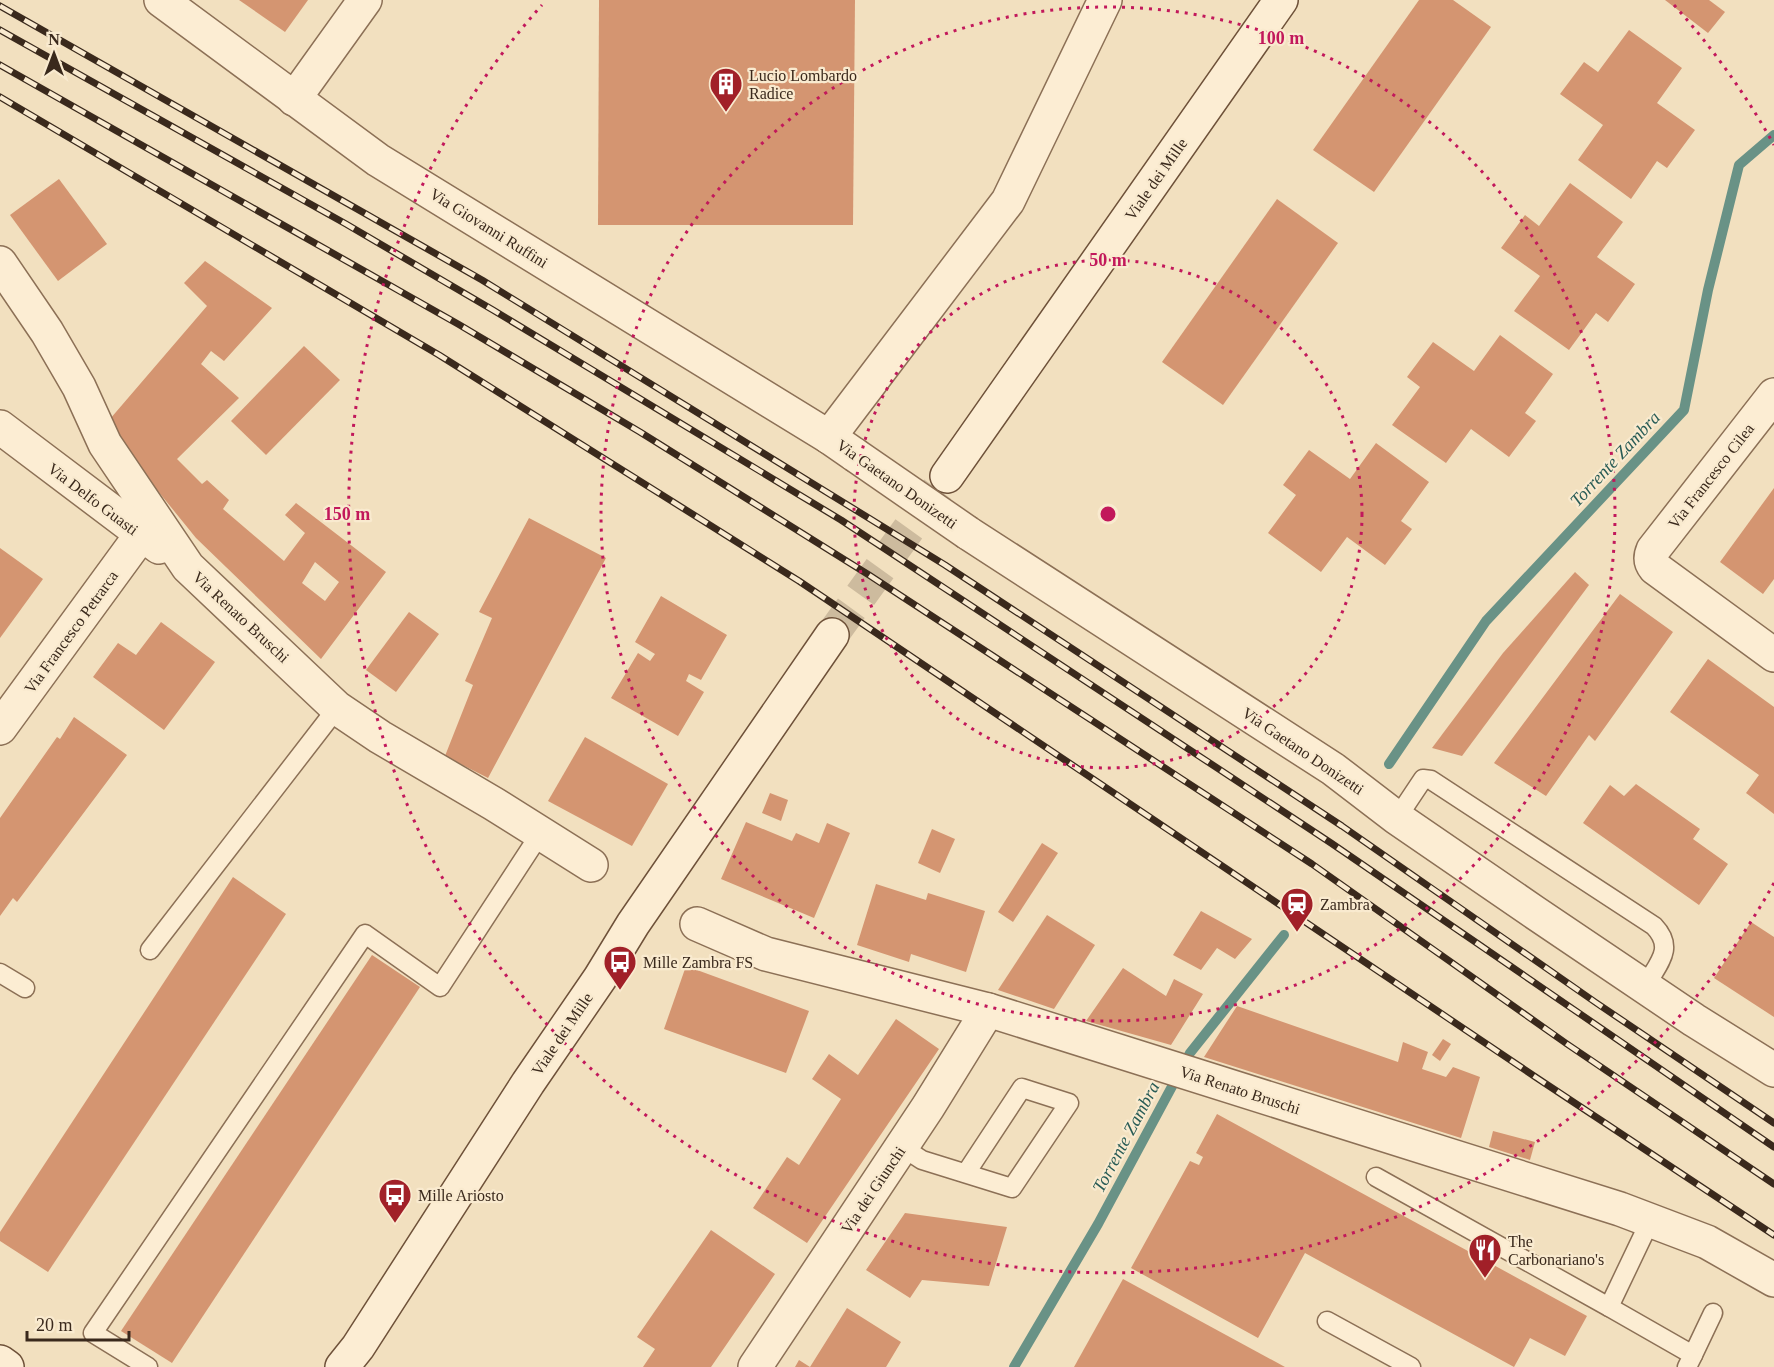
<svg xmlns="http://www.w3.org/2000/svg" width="1774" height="1367" font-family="Georgia,serif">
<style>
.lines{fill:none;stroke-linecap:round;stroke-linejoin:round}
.stream{stroke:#699286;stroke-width:10}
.building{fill:#d49571;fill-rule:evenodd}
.secondary-tunnel{stroke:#cdbb9e;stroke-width:33;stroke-dasharray:33 16;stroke-linecap:butt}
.lane-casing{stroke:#8c7056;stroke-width:21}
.street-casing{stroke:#8c7056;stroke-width:36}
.secondary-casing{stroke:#6e5139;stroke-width:36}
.lane{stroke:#fcedd3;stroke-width:18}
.street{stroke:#fcedd3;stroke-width:33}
.secondary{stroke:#fcedd3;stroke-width:33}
.rail-casing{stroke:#3a291c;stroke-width:7}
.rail{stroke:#f9eacf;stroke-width:4.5;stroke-dasharray:14;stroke-linecap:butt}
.street-bridge-casing{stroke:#8c7056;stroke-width:36;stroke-linecap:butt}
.street-bridge{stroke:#fcedd3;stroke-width:33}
.ring{fill:none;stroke:#c2185b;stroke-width:3;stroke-dasharray:3 6}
.labels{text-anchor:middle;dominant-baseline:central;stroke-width:4.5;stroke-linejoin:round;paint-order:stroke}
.poi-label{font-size:16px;fill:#3a291c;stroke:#f9eacf;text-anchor:start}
.street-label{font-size:16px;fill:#3a291c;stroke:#f9eacf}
.water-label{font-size:18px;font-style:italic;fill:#295c56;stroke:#f9eacf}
.centre{fill:#c2185b;stroke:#f9eacf;stroke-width:3}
.ring-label{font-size:18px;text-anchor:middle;font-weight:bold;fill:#c2185b;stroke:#f9eacf;stroke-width:4.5;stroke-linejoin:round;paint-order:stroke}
</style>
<rect width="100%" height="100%" fill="#f2e0bf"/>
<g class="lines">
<g class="stream">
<polyline points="1389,764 1486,621 1684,410 1708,290 1739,165 1774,135"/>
<polyline points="1014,1367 1098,1224 1190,1053 1284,935"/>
</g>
</g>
<g class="building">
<polygon points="239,0 308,0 285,32"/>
<polygon points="599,0 855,0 853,225 598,225"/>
<polygon points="1419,0 1453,0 1491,27 1374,192 1313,150"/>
<polygon points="1665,0 1709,0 1725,12 1708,33"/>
<polygon points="1629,30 1682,68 1657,103 1695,130 1667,168 1657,161 1631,199 1578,160 1603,125 1560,94 1584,62 1598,72"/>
<polygon points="59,179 107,244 58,281 10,215"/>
<polygon points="1570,183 1623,222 1597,257 1635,284 1608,322 1596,313 1569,350 1514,311 1540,276 1501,248 1525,215 1539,226"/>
<polygon points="1277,199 1338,243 1223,405 1162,362"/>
<path d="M205,261L272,308L224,361L211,351L201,364L239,398L177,459L202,484L207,480L229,500L223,509L284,561L305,533L285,515L296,503L386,572L321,659L196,538L123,448L110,419L207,306L184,283ZM315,562L339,582L325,601L302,583Z"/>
<polygon points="1500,335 1553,374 1525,413 1536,421 1509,457 1471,429 1446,463 1392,425 1420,387 1407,377 1433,342 1474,371"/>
<polygon points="304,346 340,380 266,455 231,421"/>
<polygon points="1376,443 1429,482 1401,521 1412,529 1385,565 1347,537 1321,572 1268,533 1296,495 1283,485 1309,450 1350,479"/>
<polygon points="1774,488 1774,579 1763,594 1720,562"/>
<polygon points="529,518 606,558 488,778 445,756 473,685 465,681 492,618 479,612"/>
<polygon points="0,548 43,579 0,638"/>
<polygon points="1575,572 1589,585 1462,756 1432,748 1503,653"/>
<polygon points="1620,594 1673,632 1595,741 1589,735 1546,796 1494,763"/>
<polygon points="661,596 727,635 701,680 689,674 686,681 704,692 678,736 611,698 638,653 650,661 655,654 635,642"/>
<polygon points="409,612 439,634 396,692 366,670"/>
<polygon points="161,622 215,662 164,730 93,677 118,643 136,655"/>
<polygon points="1708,659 1774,707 1774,814 1746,793 1759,775 1670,712"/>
<polygon points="74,717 127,755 17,902 13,898 0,916 0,818 57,737 60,739"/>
<polygon points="585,737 668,784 632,846 548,801"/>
<polygon points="1636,784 1700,829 1693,839 1728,864 1699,905 1583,823 1610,785 1624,796"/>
<polygon points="770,793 788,800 781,821 762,813"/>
<polygon points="746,822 792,841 796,833 819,843 827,823 850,833 814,918 721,879"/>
<polygon points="932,829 955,839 940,873 918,863"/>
<polygon points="1042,843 1058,853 1013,922 998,912"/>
<polygon points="233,877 286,914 48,1272 0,1241 0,1232"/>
<polygon points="876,884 926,900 928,893 985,911 966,972 911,954 909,962 857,945"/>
<polygon points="1201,911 1252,939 1235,959 1217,948 1201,970 1173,955"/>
<polygon points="1047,915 1095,945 1054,1009 998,990"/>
<polygon points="1751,922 1774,937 1774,1017 1714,978"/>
<polygon points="372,955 420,987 172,1363 121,1331"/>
<polygon points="686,966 809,1011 786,1073 664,1029"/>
<polygon points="1123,968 1166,996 1174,979 1203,994 1171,1045 1086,1021"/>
<polygon points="1237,1006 1398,1062 1403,1042 1428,1052 1422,1069 1446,1077 1453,1067 1480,1077 1461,1138 1204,1057"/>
<polygon points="896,1019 939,1049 807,1243 753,1208 787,1157 799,1165 841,1099 812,1079 829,1054 858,1075"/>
<polygon points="1443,1039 1451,1044 1440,1061 1432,1055"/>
<polygon points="1217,1114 1587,1316 1565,1356 1530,1338 1514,1367 1305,1253 1258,1338 1131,1268 1190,1161 1199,1165 1203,1157 1196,1153"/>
<polygon points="1493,1131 1535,1142 1530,1160 1489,1147"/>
<polygon points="905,1213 1007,1227 989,1286 922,1280 910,1298 866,1270"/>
<polygon points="711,1230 775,1274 711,1367 643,1367 655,1349 637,1337"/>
<polygon points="1123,1279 1285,1367 1074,1367"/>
<polygon points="847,1308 901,1342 886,1367 795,1367 799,1360 810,1367"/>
</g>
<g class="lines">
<polyline class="secondary-tunnel" points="832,635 947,476"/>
<g class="lane-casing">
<g id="lane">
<path d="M1397,818L1423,779L1431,780L1654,926C1676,949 1657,964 1645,987"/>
<polyline points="150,950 337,708"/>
<polyline points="0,973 25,988"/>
<polyline points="902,1147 922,1160 1012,1188 1069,1103 1022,1088 966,1173"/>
<polyline points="1376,1177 1609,1307 1650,1221"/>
<polyline points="1609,1307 1693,1355 1687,1367"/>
<polyline points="1327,1321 1411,1367"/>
<polyline points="1693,1355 1713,1313"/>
<polyline points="148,1367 93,1333 365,934 440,987 540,834"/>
</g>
</g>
<g class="street-casing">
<g id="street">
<polyline points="161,0 378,160 829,437 855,455"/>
<polyline points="294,99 365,0"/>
<polyline points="0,263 47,332 79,387 105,444 188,567 337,708 380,737 494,804 591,865"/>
<path d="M1774,395L1653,550C1650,557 1650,562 1655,568L1774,655"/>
<polyline points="0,427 159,547"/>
<polyline points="829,437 1008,201 1105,0"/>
<polyline points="968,533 1333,769 1397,818 1534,912 1694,1020 1774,1070"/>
<polyline points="0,728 141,535"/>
<polyline points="697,924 766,954 988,1010 1620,1209 1707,1242 1774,1280"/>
<polyline points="755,1367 928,1107 988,1010"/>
</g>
</g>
<g class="secondary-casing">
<g id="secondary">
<polyline points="947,476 1281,0"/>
<polyline points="0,1362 7,1367"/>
<polyline points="342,1367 358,1347 528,1083 600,978 633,924 832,635"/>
</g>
</g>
<use href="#lane" class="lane"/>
<use href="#street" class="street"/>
<use href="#secondary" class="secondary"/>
<g class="rail-casing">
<g id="rail">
<polyline points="0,6 482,280 945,565 1342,826 1595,1002 1774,1123"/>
<polyline points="0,30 346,224 493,310 841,520 1331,843 1774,1147"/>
<polyline points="0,65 458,324 640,432 869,575 1312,864 1567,1044 1774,1184"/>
<polyline points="0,97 439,355 799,581 1537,1078 1774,1235"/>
</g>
</g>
<use href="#rail" class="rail"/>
<g class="street-bridge-casing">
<polyline id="street-bridge" points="855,455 968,533"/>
</g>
<use href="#street-bridge" class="street-bridge"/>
</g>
<g class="ring">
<circle cx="1108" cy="514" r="254"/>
<circle cx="1108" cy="514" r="507"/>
<path d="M1774 883A761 761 0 1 1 542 5M1674 5A761 761 0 0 1 1774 145"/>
</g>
<defs>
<g id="building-pin" transform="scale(1.725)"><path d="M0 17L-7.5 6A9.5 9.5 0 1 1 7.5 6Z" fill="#a12028" stroke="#f9eacf"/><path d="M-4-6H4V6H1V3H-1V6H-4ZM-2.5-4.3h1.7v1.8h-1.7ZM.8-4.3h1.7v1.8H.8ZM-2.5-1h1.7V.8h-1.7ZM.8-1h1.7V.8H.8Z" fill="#fff"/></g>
<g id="station-pin" transform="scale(1.725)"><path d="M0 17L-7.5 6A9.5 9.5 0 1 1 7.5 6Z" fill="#a12028" stroke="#f9eacf"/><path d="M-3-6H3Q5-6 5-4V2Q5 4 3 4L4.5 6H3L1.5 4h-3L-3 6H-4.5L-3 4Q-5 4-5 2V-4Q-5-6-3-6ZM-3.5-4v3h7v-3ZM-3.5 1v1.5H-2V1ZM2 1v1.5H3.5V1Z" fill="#fff"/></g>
<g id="bus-pin" transform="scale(1.725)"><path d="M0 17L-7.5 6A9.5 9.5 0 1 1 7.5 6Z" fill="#a12028" stroke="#f9eacf"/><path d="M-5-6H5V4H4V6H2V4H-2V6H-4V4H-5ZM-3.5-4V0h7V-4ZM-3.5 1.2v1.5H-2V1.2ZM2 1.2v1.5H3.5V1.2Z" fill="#fff"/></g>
<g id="restaurant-pin" transform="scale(1.725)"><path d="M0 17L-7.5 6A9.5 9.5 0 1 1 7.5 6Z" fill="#a12028" stroke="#f9eacf"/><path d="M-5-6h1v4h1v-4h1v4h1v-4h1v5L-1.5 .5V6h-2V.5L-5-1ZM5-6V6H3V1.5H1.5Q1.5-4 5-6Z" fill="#fff"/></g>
</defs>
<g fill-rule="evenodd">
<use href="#building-pin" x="726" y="84"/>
<use href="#station-pin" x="1297" y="904"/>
<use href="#bus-pin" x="620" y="962"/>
<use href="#bus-pin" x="395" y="1195"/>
<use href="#restaurant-pin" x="1485" y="1250"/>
</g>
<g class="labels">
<g class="poi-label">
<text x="749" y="75">Lucio Lombardo<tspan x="749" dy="18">Radice</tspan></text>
<text x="1320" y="904">Zambra</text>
<text x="643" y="962">Mille Zambra FS</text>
<text x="418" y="1195">Mille Ariosto</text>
<text x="1508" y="1241">The<tspan x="1508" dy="18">Carbonariano's</tspan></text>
</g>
<g class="street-label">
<text transform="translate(1156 179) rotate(-55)">Viale dei Mille</text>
<text transform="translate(489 228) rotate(32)">Via Giovanni Ruffini</text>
<text transform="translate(1711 476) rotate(-52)">Via Francesco Cilea</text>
<text transform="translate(897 484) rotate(35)">Via Gaetano Donizetti</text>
<text transform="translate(93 499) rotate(37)">Via Delfo Guasti</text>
<text transform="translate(241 617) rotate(43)">Via Renato Bruschi</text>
<text transform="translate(71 632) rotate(-54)">Via Francesco Petrarca</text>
<text transform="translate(1303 751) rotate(34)">Via Gaetano Donizetti</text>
<text transform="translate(562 1034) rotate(-56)">Viale dei Mille</text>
<text transform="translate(1240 1090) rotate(18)">Via Renato Bruschi</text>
<text transform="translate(873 1190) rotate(-56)">Via dei Giunchi</text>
</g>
<g class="water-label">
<text transform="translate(1615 459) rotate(-47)">Torrente Zambra</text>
<text transform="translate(1126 1137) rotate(-62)">Torrente Zambra</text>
</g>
</g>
<circle cx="1108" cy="514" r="9" class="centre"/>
<g class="ring-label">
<text x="1281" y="44">100 m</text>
<text x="1108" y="266">50 m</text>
<text x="347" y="520">150 m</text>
</g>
<g transform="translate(54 54)" stroke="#f9eacf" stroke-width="4.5" paint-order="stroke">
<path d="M0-4.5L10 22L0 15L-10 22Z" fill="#3a291c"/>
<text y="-9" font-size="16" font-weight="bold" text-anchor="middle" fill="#3a291c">N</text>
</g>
<path d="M27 1331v9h102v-9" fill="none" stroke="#3a291c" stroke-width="3"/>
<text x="36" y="1331" font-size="18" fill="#3a291c" stroke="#f9eacf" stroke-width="4.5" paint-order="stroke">20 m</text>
</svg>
